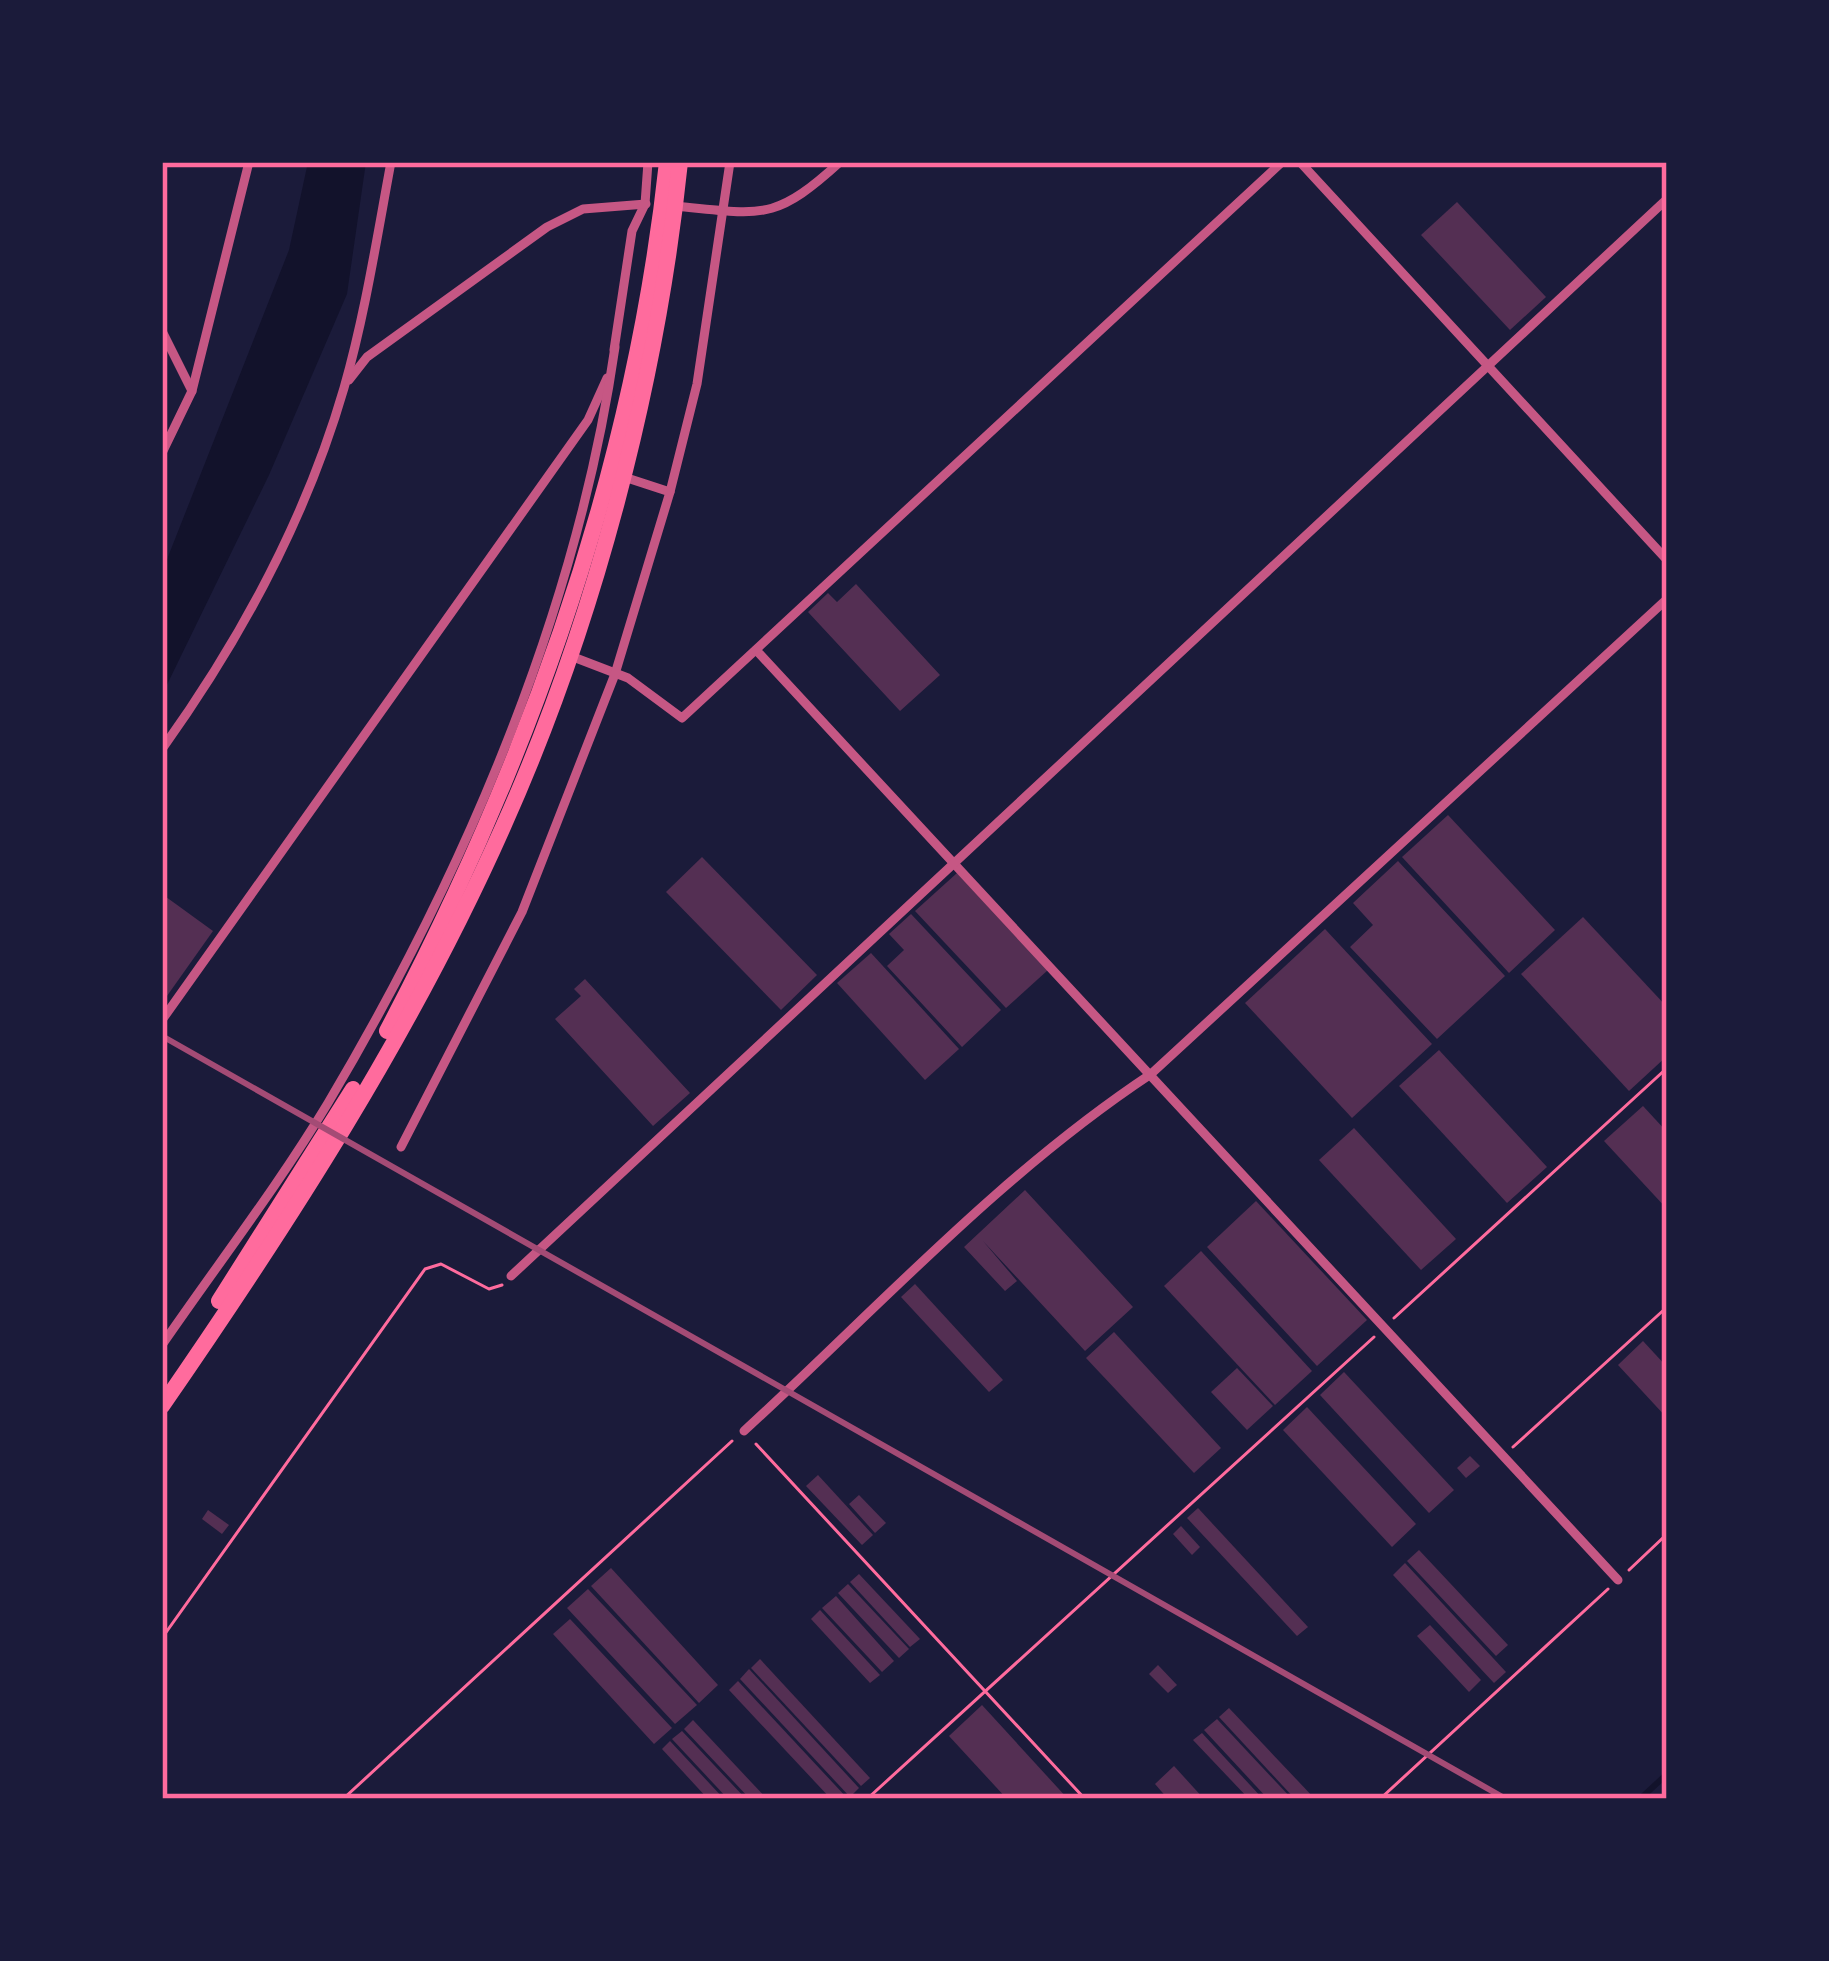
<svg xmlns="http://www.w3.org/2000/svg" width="1829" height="1961" font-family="Barlow,sans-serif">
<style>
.water{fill:#12122b}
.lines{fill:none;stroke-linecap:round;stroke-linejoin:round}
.stream{stroke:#12122b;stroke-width:6}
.building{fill:#542f53}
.path{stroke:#ff6b9d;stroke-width:3}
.minor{stroke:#c65784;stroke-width:9}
.trunk{stroke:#ff6b9d;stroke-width:16}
.rail{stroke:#a44b75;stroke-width:6}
.neatline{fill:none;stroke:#ff6b9d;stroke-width:4.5}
</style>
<rect width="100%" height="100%" fill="#1b1b3a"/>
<polygon class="water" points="308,162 366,162 347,294 269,475 162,695 162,572 289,250"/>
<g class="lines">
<g class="stream">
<polyline points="162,165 172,162"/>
<polyline points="1640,1799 1667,1774"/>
</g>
</g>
<g class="building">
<polygon points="1457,202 1546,297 1510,330 1421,235"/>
<polygon points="856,584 940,675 900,711 808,612 828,593 837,602"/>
<polygon points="1448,815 1555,930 1509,973 1402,857"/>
<polygon points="702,857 817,975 781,1010 666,892"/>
<polygon points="1398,861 1505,976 1437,1039 1350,947 1373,925 1353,903"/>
<polygon points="957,873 1048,970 1006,1008 915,911"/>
<polygon points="162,894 213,931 162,1003"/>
<polygon points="911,914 1001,1010 962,1047 887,966 904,950 889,934"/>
<polygon points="1583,917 1667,1007 1667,1056 1629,1091 1521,974"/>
<polygon points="1325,929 1432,1044 1352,1118 1245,1003"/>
<polygon points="871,953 959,1049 925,1080 837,983"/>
<polygon points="585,979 690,1093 653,1126 555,1019 581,996 574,989"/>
<polygon points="1439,1050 1547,1167 1507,1203 1399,1086"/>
<polygon points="1643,1106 1667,1132 1667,1209 1604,1141"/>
<polygon points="1354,1128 1456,1239 1421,1270 1319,1160"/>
<polygon points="1025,1190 1133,1307 1085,1351 983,1241 1017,1281 1005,1291 964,1247"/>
<polygon points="1256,1201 1367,1320 1317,1366 1207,1247"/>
<polygon points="1201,1251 1312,1371 1275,1405 1164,1286"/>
<polygon points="915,1284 1003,1380 989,1392 901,1297"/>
<polygon points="1114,1332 1221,1448 1194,1473 1086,1358"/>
<polygon points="1643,1341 1667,1367 1667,1418 1618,1365"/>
<polygon points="1237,1368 1273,1406 1247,1430 1211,1392"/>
<polygon points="1344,1372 1454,1490 1429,1513 1320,1395"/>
<polygon points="1307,1407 1416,1524 1392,1547 1283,1430"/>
<polygon points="1470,1456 1480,1466 1466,1478 1457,1468"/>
<polygon points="818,1475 873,1535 862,1545 806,1486"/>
<polygon points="859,1495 886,1523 875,1533 849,1504"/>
<polygon points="1198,1508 1308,1627 1297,1636 1187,1518"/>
<polygon points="208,1510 229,1525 222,1534 202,1519"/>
<polygon points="1181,1526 1200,1547 1192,1555 1173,1534"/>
<polygon points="1419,1550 1508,1645 1496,1656 1407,1561"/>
<polygon points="1405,1563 1506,1672 1494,1683 1393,1575"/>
<polygon points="611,1568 718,1685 699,1703 591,1586"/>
<polygon points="859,1574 920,1639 910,1647 850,1582"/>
<polygon points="848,1584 909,1649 899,1658 838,1593"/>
<polygon points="588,1589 697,1705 675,1724 567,1608"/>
<polygon points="836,1596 894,1661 882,1672 822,1608"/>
<polygon points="820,1610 880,1675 870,1683 811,1619"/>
<polygon points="570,1619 672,1728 654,1744 553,1634"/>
<polygon points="1430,1625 1481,1680 1469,1692 1417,1636"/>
<polygon points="760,1659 870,1778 861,1786 751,1668"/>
<polygon points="1158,1665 1177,1685 1168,1693 1149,1674"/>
<polygon points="749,1669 859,1788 850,1797 740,1679"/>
<polygon points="738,1681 848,1799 831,1799 729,1690"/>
<polygon points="982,1705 1068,1799 1007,1799 949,1736"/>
<polygon points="1229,1708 1315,1799 1295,1799 1219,1717"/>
<polygon points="1217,1719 1292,1799 1268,1799 1204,1730"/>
<polygon points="693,1720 767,1799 750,1799 684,1729"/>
<polygon points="682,1731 746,1799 728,1799 672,1739"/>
<polygon points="1202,1733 1263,1799 1249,1799 1193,1740"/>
<polygon points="670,1741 724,1799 708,1799 662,1749"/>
<polygon points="1174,1766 1204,1799 1168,1799 1155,1784"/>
</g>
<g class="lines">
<g class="path">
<polyline points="1394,1318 1667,1068"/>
<polyline points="756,1444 1085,1799"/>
<polyline points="1513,1447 1667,1307"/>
<polyline points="1629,1570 1667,1534"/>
<polyline points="162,1638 425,1269 441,1264 489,1289 502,1285"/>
<polyline points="343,1799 732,1441"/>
<polyline points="867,1799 1374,1337"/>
<polyline points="1380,1799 1608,1589"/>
</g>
<g class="minor">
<polyline points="1300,162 1667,560"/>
<path d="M674,206C762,214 773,223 840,162"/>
<polyline points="162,331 192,391"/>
<polyline points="614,350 632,231 645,204 648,162"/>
<polyline points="349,380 367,357 547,227 583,209 646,204"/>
<polyline points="162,453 192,391 249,162"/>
<polyline points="670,492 697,384 730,162"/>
<polyline points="756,650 1618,1580"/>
<polyline points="568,655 628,678 682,718 1282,162"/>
<path d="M162,749C241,639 306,519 344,388C365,315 377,237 391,162"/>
<polyline points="162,1020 588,420 607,378"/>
<polyline points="401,1147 522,912 615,674 670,492 621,476"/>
<polyline points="511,1276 1667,199"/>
<path d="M162,1345C217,1265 278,1186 328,1103C464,874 577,612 615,347"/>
<path d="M744,1431C877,1309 1000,1174 1151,1074L1667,599"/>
</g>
<g class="trunk">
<path d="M387,1031C530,760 634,468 667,162"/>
<polyline points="219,1301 353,1089"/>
<path d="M162,1406C289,1222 412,1032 503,827C594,624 657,384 680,162"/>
</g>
<polyline class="rail" points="162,1036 1506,1799"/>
</g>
<rect width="1829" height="1961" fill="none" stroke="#1b1b3a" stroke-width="330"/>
<rect x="165" y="165" width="1499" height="1631" class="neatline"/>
</svg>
